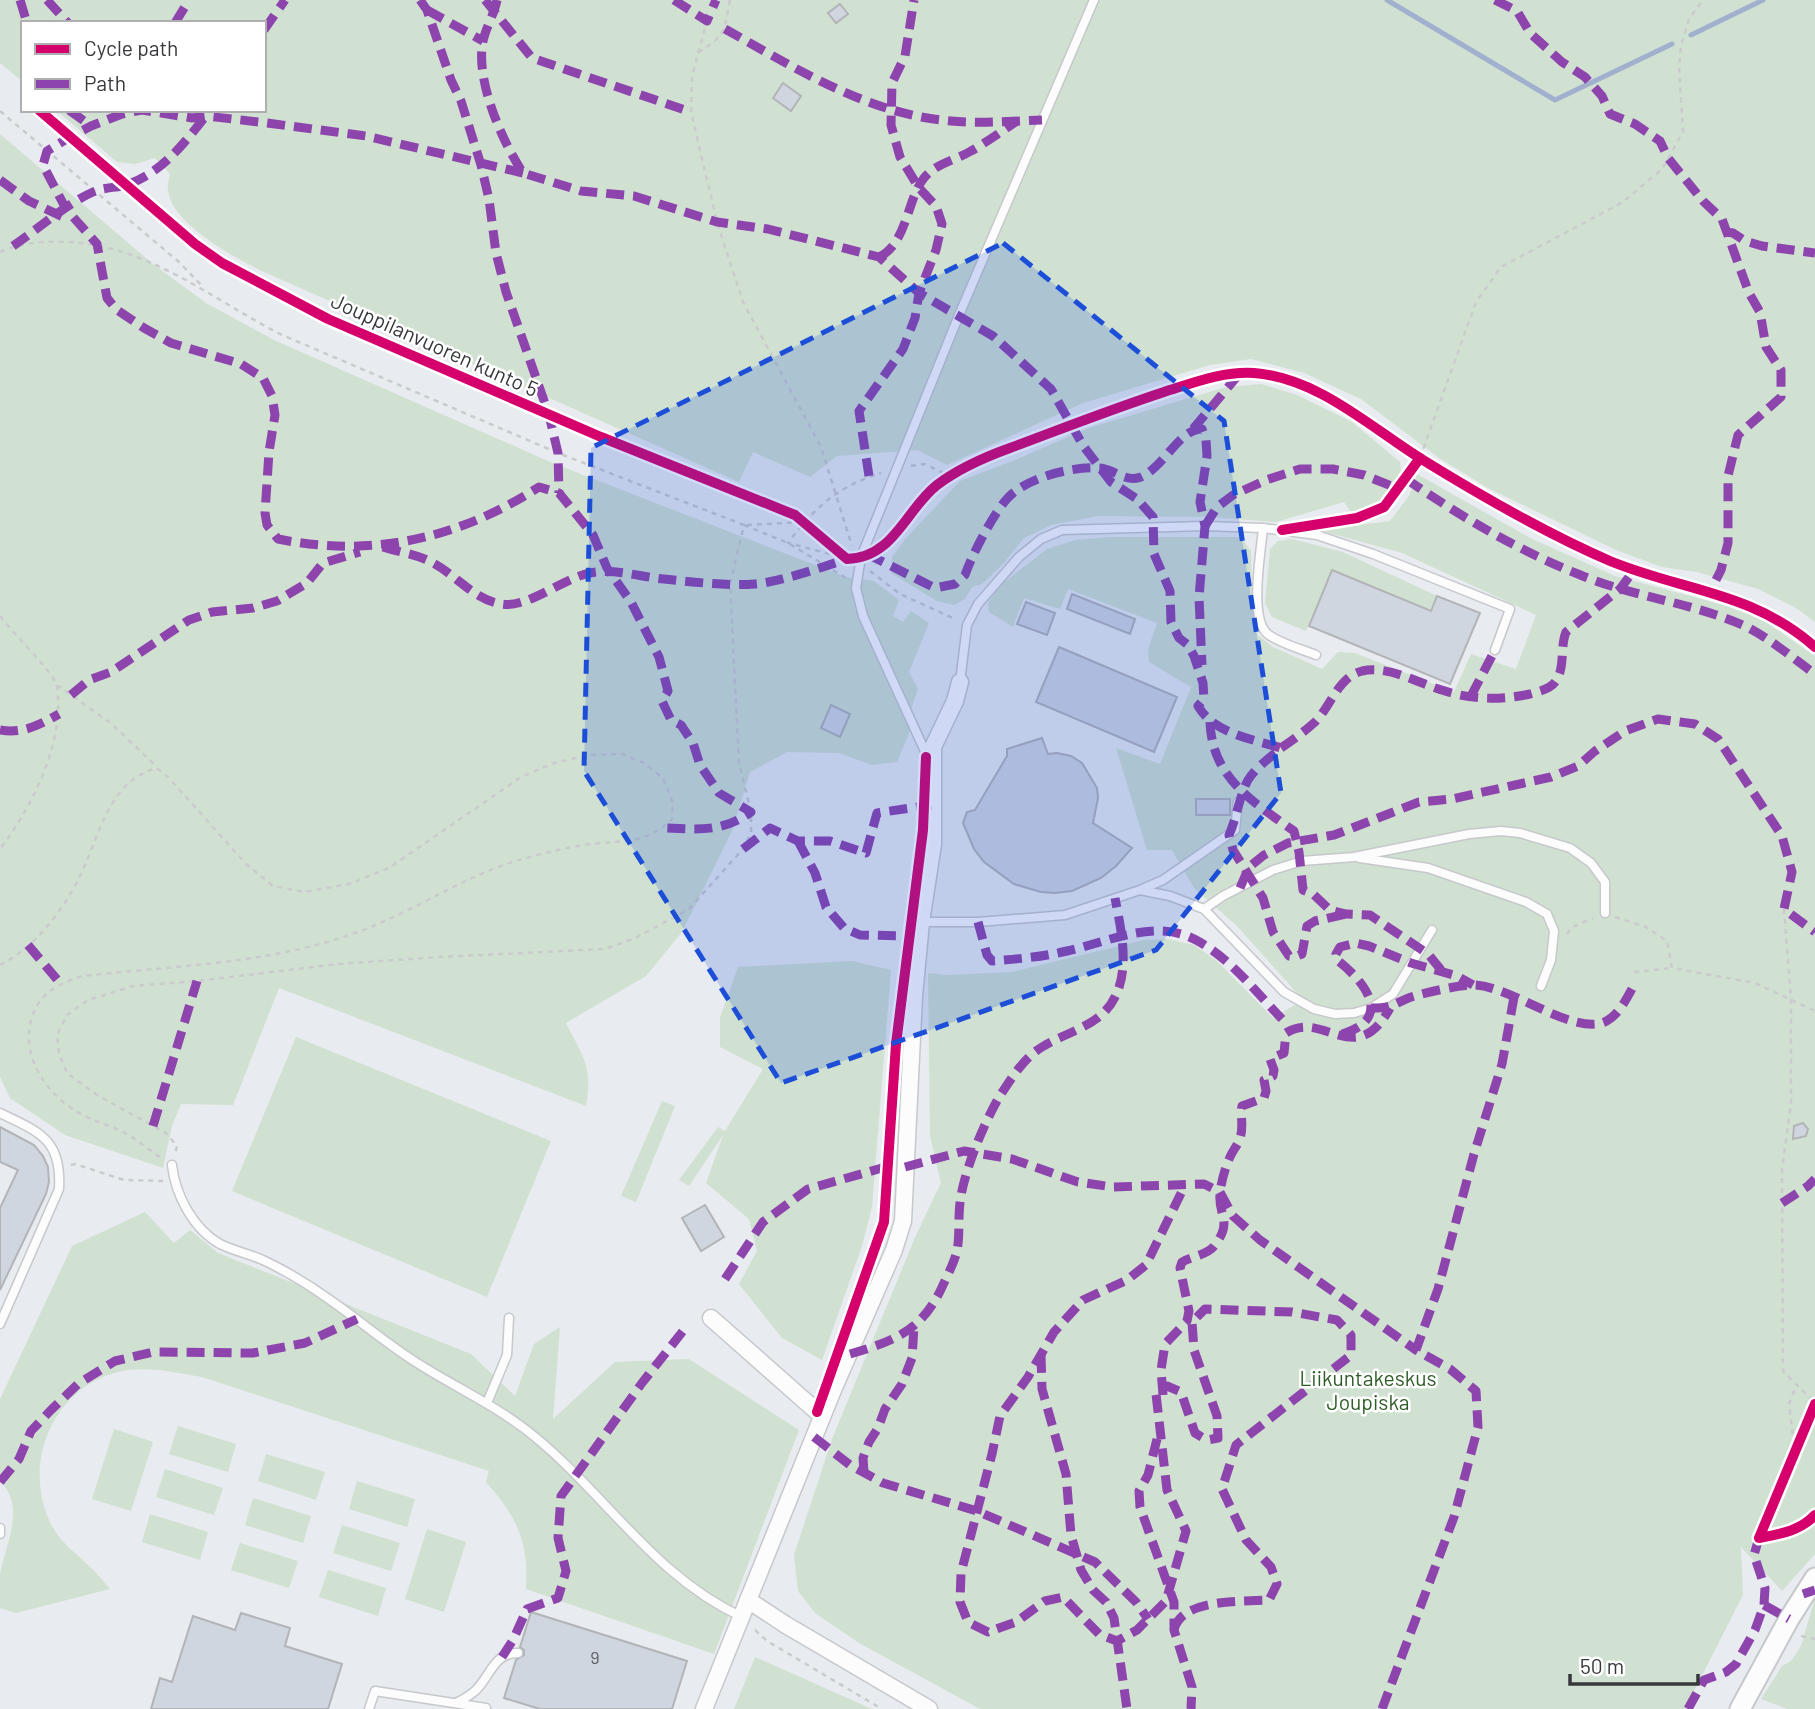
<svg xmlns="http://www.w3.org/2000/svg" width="1815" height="1709" font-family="Barlow,sans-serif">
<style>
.green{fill:#d0e1d1}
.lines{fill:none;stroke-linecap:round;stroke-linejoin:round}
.stream{stroke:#a1b0ce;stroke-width:5}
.building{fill:#d0d6e0;stroke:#b2b4b7;stroke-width:2}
.service-casing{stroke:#c6c8cb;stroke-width:11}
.minor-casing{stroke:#c6c8cb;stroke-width:19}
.tertiary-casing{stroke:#c6c8cb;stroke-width:23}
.path{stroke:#cacbcd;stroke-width:2.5;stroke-dasharray:5 5;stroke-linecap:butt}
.service{stroke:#fcfcfd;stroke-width:8}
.minor{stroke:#fcfcfd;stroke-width:16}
.tertiary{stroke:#fcfcfd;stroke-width:19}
.quiet{stroke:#8e44ad;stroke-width:9;stroke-dasharray:18 9;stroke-linecap:butt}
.cycleway-casing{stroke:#fff;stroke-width:15}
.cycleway{stroke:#d6006c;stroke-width:10}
.marked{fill:#1d4ed8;fill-opacity:0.2;stroke:#1d4ed8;stroke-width:5;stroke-dasharray:14 9;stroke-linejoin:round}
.labels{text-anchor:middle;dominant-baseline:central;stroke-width:5;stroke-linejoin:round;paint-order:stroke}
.number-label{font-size:18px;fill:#5c6064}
.street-label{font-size:21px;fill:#36383b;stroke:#fff}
.park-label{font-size:21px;fill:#2f5d27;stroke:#fff}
</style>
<rect width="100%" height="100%" fill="#e8ebef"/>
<g class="green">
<path d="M0,0H1815V622L1796,608L1758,589L1697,572L1662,567L1616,550L1488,488L1439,458L1361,399L1304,373L1251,359L1210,365L1083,403L947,465L917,450L837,456L810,477L753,452L739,482L264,272C237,259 171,224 168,190C167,185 169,179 170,174L155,158L135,164L117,162L56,110H264V23H23V82L0,63Z"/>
<path d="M0,134L153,264L206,303L274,340L555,464L846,577L874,581L899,600L893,616L903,622L911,611L929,623L909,672L918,689L909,715V734L897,762L872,765L839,753L787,752L750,772L732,831L682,932L646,976L566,1023C583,1057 593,1066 586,1106L279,988L233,1105L181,1104L172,1126L163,1168L65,1135L10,1098L0,1077Z"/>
<path d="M1261,384L1297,395L1352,422L1400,462L1401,471C1389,491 1377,512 1351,512L1344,502L1276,522L1211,517L1099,516L1051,525L1024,538L1003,564L982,584L972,587L965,599L954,605L937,601L891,573L892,557L907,537L960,481L1015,460L1089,428L1226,387Z"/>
<polygon points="1417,474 1530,538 1615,576 1728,606 1763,620 1815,656 1815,1554 1782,1591 1741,1547 1743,1595 1685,1709 980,1709 859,1643 815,1613 798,1591 794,1555 832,1439 916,1235 941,1183 930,1136 928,973 947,975 1012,972 1144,940 1168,939 1194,945 1216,960 1273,1018 1303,1000 1237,926 1194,888 1172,850 1147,850 1116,748 1160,764 1191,687 1149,662 1148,649 1157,623 1068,589 1060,609 1024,598 1013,627 989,612 988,603 998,587 1047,549 1076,540 1110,537 1241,537 1251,551 1252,607 1258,635 1273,647 1322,669 1338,652 1355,653 1454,692 1471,654 1516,669 1536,615 1402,553 1319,530 1390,521 1409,496"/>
<polygon points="1292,539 1343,552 1437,596 1431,611 1333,570 1306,631 1272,617 1265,603 1270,549 1278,541"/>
<polygon points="852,961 891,970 872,1207 862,1246 822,1360 782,1338 739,1284 757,1251 749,1219 706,1183 723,1135 689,1186 679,1180 718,1127 725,1131 763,1069 720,1047 720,1018 738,967"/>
<polygon points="296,1037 551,1141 487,1297 232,1191"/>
<polygon points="662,1101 675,1106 636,1202 621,1196"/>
<path d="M145,1212L174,1243L190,1230L218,1253L471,1354L515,1396L534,1344L560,1327L553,1419L615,1362L689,1359L799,1430L714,1654L526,1589C529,1542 517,1517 486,1482L489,1471L202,1377C178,1373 153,1367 128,1370C55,1381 19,1463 52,1526C61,1543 75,1552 88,1565C96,1572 103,1581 110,1589L16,1613L0,1608C0,1597 0,1585 0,1575C5,1545 27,1507 0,1481V1399L72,1246Z"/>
<polygon points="178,1426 236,1444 228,1472 169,1454"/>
<polygon points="114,1429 153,1442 131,1511 92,1499"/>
<polygon points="266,1454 325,1472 316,1500 258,1481"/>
<polygon points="165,1469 223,1488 214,1515 156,1497"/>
<polygon points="357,1481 415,1499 407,1527 349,1509"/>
<polygon points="253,1498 311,1516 303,1543 245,1525"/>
<polygon points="150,1514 208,1532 200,1560 142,1542"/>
<polygon points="342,1525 400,1543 391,1571 333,1553"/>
<polygon points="427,1529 466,1542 444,1612 405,1599"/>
<polygon points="240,1543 298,1561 289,1588 231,1570"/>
<polygon points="328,1570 386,1588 378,1616 319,1597"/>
<polygon points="1815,1598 1815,1709 1787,1709 1761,1699 1782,1666 1791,1661 1801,1646"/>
<polygon points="755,1657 872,1709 734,1709"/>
</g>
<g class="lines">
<g class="stream">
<polyline points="1387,0 1555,100 1672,44"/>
<polyline points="1691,35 1763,0"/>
</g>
</g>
<g class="building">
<polygon points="840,4 848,14 836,23 828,13"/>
<polygon points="783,83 801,96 791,111 773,98"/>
<polygon points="1332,570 1431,611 1437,596 1480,613 1450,684 1309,626"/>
<polygon points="1072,594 1135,619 1130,634 1067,609"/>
<polygon points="1026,602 1055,613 1047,635 1017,624"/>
<polygon points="1059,647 1177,697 1154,752 1036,702"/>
<polygon points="831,705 850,714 840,737 821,728"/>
<polygon points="1042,738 1048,754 1057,753 1071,756 1082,763 1097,788 1098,798 1093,823 1132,848 1116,866 1101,878 1072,891 1055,893 1041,892 1014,884 984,862 974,849 963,823 967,812 975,810 1007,756 1007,749"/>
<rect x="1196" y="799" width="34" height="16"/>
<polygon points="1803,1123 1808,1129 1806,1136 1793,1139 1794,1126"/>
<polygon points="0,1127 34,1145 43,1156 48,1167 49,1182 46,1194 0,1290 0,1208 18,1170 0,1162"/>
<polygon points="705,1205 724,1237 701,1251 682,1218"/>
<polygon points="531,1612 687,1661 672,1709 540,1709 504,1698 516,1660 524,1655 524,1650 520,1647"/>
<polygon points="241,1613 290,1628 285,1646 342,1664 328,1709 151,1709 160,1678 172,1682 193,1616 235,1630"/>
</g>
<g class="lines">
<g class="service-casing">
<g id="service">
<path d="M1263,528C1261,552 1248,621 1269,635C1282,644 1301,649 1316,655"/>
<polyline points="960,682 967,625 978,604 1019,557 1041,539 1062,530 1205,526 1263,528 1317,535 1373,554 1510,609 1495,650"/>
<polyline points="929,760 863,616 856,588 861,557 959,315 1094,0"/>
<polyline points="1360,858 1428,868 1526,902 1547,914 1554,931 1551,960 1541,986"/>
<polyline points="1140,890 1163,880 1235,830 1238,802"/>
<polyline points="1204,909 1223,896 1273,870 1302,861 1354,857 1469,834 1501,831 1520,833 1570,848 1591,863 1605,882 1605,913"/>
<polyline points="921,922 978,922 1065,915 1140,890 1170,896 1204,909 1284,992 1314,1009 1335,1014 1354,1013 1371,1008 1393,994 1432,930"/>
<path d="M0,1113C40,1132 62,1140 59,1189L0,1324"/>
<path d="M172,1165C175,1194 193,1229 220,1244C234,1251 250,1254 265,1261C288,1272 311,1286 333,1302C360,1321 386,1343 414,1361C454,1387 498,1406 535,1437C607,1496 654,1576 742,1617"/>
<polyline points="487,1403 507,1355 509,1318"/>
<polyline points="0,1528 0,1534"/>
<path d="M456,1703C462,1700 469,1696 475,1691C491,1676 493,1653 518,1653"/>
<polyline points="369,1709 375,1691 486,1708"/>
</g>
</g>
<g class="minor-casing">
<g id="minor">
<polyline points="711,1318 822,1416"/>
<polyline points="748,1600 786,1625 929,1709"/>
<polyline points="704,1709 833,1390 894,1250 903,1221 914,996 921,922 933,844 933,747 955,701 960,682"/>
</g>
</g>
<g class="tertiary-casing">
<polyline id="tertiary" points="1740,1709 1789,1619 1815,1578"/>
</g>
<g class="path">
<path d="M730,0C723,32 728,33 698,53L692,77L691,112L717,222L743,302L821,447L852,546"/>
<polyline points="698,53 707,21"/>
<polyline points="0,111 179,262 203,287"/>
<path d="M0,252C22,242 45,241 69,242C151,247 210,298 280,334L558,453L744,525L730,584L739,763L751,812V833L743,849L688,910L633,939L605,949L439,957L338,964L197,981L133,986L88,1000L67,1015L57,1035L59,1054L67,1073L97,1095L166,1133L177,1146L175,1154"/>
<polyline points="1420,458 1476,302 1501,267 1623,202 1662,169 1683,132 1679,67 1681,46 1689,19 1703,0"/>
<polyline points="911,466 925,464 949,476"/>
<polyline points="744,525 788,543 846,578"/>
<polyline points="747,525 803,522"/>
<path d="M849,559L788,543C815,507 837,487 881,473"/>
<polyline points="870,571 900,594 955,619"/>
<path d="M0,616C16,637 44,662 56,683C58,688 58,694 58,699C61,749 30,810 0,849"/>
<polyline points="57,685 112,724 157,767"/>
<polyline points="1784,909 1791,998 1791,1103 1782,1170 1783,1371 1815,1403"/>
<polyline points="1615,917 1646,927 1667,941 1672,968 1755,983 1815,1011"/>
<polyline points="1567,934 1572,927 1593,918"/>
<path d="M0,965C34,948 62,912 79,878C99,839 107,781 157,768L169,778L246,864L273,886L304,892L349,884L389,868L521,777L554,763L589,755L622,754L644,763L663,778L673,803L672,819C646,846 617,840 583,845C564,848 545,853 526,858C466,874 414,912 355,933C269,964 172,966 82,976C55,985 36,995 30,1025C23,1064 52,1100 85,1116C98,1123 113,1126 125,1133C138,1140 149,1150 161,1158"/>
<polyline points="1634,972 1672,968"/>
<polyline points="71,1165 75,1164 124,1180 163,1181"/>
<polyline points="1795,1454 1789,1404 1796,1386"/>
<polyline points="755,1630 767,1641 882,1709"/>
<polyline points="1801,1636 1815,1639"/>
</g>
<use href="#service" class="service"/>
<use href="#minor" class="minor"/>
<use href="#tertiary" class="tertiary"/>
<g class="quiet">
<polyline points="20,0 27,23"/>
<polyline points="47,0 68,23"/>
<polyline points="420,0 427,10 451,80 461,101 481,165 489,199 496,253 506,292 549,415 558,453 559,493"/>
<polyline points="485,0 532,58 691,112"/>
<path d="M497,0C494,15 486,27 483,41C475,80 502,141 523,173L581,191L634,196L717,222L768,229L879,257L919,293L993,336L1051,389L1084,447L1111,482L1137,499L1153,517L1154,554L1170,591L1171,622L1179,638L1188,645L1194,656L1203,683L1204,699L1198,706C1214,734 1253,739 1281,748C1270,758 1256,767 1248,780C1239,797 1237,817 1229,835L1233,850L1263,898L1273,932L1289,956L1295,957L1302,954L1307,926L1315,921L1346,914"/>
<polyline points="674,0 707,21 716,0"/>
<polyline points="1495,0 1517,11 1530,33 1562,62 1585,77 1602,96 1610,114 1635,124 1660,141 1668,158 1703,201 1722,219 1749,293 1760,312 1766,347 1781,370 1781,397 1738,435 1728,476 1728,543 1721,570 1710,592"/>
<polyline points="427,10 483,41"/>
<polyline points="175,23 189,0"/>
<path d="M725,29C795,68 870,115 951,121C981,124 1012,121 1042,120"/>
<polyline points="264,30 285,0"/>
<polyline points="69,110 91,126"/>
<path d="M523,173L366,136L259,122L206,116L192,118L142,110L122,114L91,126L70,137L47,151L43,165L66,209L97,244L107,298L117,310L144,328L171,343L241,364L263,378L272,396L275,415L269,452L265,513L267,525L278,539C372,558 458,539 539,487L559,493L593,535L607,568L631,602L659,657L668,691L662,701L671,720L681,725L693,743L700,765L719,793L751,812C721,833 698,829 664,828"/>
<polyline points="0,180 29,201 63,217"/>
<polyline points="1726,232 1733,233 1745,241 1762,246 1815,253"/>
<path d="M13,246C38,229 66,204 93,192C104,187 118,188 129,184C164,171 186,141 208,113"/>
<path d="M879,257C907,244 907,199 924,178C936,163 956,160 971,151C987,142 1002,131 1017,121"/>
<polyline points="1193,429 1240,373"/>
<polyline points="869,476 859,411 903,349 915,318 919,293 936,250 942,224 936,206 919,188 900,157 891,125 892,83 905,56 914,0"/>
<path d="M1406,479C1460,516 1517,550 1578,574C1632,597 1691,602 1745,626C1768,637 1794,659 1815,674"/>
<polyline points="1205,526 1217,507 1233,495 1266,480 1300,469 1333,469 1364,475 1399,489"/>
<path d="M383,547C398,552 415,554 429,561C455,573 472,599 501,604C527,609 563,578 590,573C614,568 640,577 664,579C694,582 725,586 755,584C779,582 823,567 847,559"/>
<path d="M867,554L935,588L955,584L965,575C972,555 992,516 1006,500C1024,478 1072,466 1100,468C1114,469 1126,483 1141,477C1165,466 1179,429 1202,429L1206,440L1207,456L1200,502L1205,526L1199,597L1202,665"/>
<polyline points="71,695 89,680 111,672 189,620 212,612 253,608 277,601 307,583 323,563 360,552"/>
<polyline points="1471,696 1495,650"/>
<path d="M1210,722C1212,778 1253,802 1294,831L1299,852L1303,890L1313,894L1330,910L1346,914L1370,915L1428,954L1442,971"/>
<path d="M0,730C23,734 39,725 59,714"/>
<path d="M1281,748C1293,740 1305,731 1315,722C1331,706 1338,677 1362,671C1390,665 1419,684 1445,691C1472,700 1502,700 1530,694C1540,691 1552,689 1557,679C1565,666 1560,647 1566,632L1620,589L1634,570"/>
<polyline points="798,841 815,873 826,907 844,928 860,935 910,936"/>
<polyline points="743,849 770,828 798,841 830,841 866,853 877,813 931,805"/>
<polyline points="1240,888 1249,867 1264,855 1288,843 1334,835 1419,802 1452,799 1551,777 1578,766 1595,751 1625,731 1658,719 1695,724 1718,739 1782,836 1792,872 1784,909 1815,932"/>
<path d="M978,922L987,955L992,961C1017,959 1042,957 1067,951C1108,942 1155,918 1196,940C1230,958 1256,992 1282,1019"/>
<polyline points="28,945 60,983"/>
<path d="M1371,1008C1393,1008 1393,1004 1411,997C1423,993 1463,984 1475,985C1512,987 1568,1032 1602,1023C1617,1018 1626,1000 1633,987"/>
<path d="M1342,1034C1395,1018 1364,981 1337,960L1336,954L1340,947L1356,943L1369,946L1411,963L1457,976L1473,985"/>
<polyline points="153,1126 197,981"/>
<polyline points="905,1167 964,1151 1012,1159 1078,1182 1113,1187 1204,1184 1220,1192 1233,1216 1260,1240 1416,1350"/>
<polyline points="1782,1203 1808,1186 1815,1179"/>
<polyline points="725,1279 763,1222 808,1189 882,1168"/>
<path d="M850,1354C895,1341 923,1330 943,1285C948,1274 954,1263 957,1251C960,1235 958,1219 960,1203C963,1173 985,1120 1001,1094C1013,1076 1024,1058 1042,1047C1068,1031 1101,1026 1115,997C1130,968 1121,929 1115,898"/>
<polyline points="1041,1355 1042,1389 1066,1474 1071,1535 1081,1570 1093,1590 1106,1602 1114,1618 1127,1709"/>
<path d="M1163,1395L1161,1370L1165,1344L1187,1321L1189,1311L1180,1268L1182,1262C1192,1256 1208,1255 1215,1245C1233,1221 1218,1216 1220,1194C1221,1182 1225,1168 1230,1157C1233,1150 1238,1145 1240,1138C1244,1127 1240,1116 1242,1106L1264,1098L1266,1091L1264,1080L1273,1076L1274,1070L1270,1059L1284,1053L1286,1033C1323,1009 1356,1071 1390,1008"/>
<polyline points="814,1437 850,1465 883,1483 977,1511 1095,1562 1136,1602 1148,1619"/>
<polyline points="1157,1439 1148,1475 1139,1491 1140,1507 1174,1602 1174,1630 1192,1687 1191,1709"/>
<polyline points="864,1472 863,1458 869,1442 878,1428 885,1409 902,1384 912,1358 914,1327"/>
<polyline points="0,1482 19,1459 31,1431 51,1410 78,1384 115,1361 153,1352 253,1353 305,1343 357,1319"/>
<polyline points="1803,1594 1815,1590"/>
<polyline points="1764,1605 1789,1619"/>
<path d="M1174,1630C1181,1598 1242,1602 1269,1600L1277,1584L1271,1567L1246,1540L1222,1489L1236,1445L1351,1355V1335L1337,1320L1292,1312L1205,1309L1192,1322L1194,1350L1217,1416L1218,1438L1207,1440L1195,1433L1181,1392L1167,1386L1156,1394L1167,1490L1186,1531L1166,1601L1137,1630L1117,1641L1099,1634L1063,1597L1045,1601L1016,1622L988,1632L968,1622L960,1602L961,1573L992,1454L1000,1416L1028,1377L1054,1332L1083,1300L1127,1280L1146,1265L1185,1185"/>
<polyline points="502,1657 513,1640 527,1609 558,1598 566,1571 558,1538 561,1496 642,1383 683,1331"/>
<polyline points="1382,1709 1454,1517 1478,1427 1476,1391 1450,1369 1416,1350 1438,1289 1474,1154 1502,1064 1514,997"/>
<polyline points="1688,1709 1704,1680 1726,1672 1736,1664 1755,1630 1764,1605 1765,1588 1754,1555 1759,1538"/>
</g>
<g class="cycleway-casing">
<g id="cycleway">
<path d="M39,110L195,244L222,263L328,319L601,437L795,515L847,559C894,558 906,509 937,485C958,469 985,457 1010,448C1061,429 1112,409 1164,392C1193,383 1223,371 1254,373C1319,378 1371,428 1423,460C1483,497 1545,533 1610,561C1683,591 1753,592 1815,647"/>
<polyline points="1282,530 1357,518 1384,507 1420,458"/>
<path d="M1815,1404L1759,1538C1780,1534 1800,1531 1815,1515"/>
<polyline points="817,1412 884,1222 896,1044 923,830 926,757"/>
</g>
</g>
<use href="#cycleway" class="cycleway"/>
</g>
<path class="marked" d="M1003,243L1224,421L1281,793L1156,950L781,1083L584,771L591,448Z"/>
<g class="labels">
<g class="number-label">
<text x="595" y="1657">9</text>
</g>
<g class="street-label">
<text transform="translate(435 344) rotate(24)">Jouppilanvuoren kunto 5</text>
</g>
<g class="park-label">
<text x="1368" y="1377">Liikuntakeskus<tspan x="1368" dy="24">Joupiska</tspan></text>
</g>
</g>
<rect x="21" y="21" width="245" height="91" fill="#ffffff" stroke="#afafb1" stroke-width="2"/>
<rect x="35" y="44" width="35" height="10" fill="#d6006c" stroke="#afafb1" stroke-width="2"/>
<text x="84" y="56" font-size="21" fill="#36383b">Cycle path</text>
<rect x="35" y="79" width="35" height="10" fill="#8e44ad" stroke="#afafb1" stroke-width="2"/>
<text x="84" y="91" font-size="21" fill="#36383b">Path</text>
<path d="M1570 1674v10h128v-10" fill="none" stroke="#36383b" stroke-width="3.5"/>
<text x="1580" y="1674" font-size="21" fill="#36383b" stroke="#ffffff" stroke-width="5" paint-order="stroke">50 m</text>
</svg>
